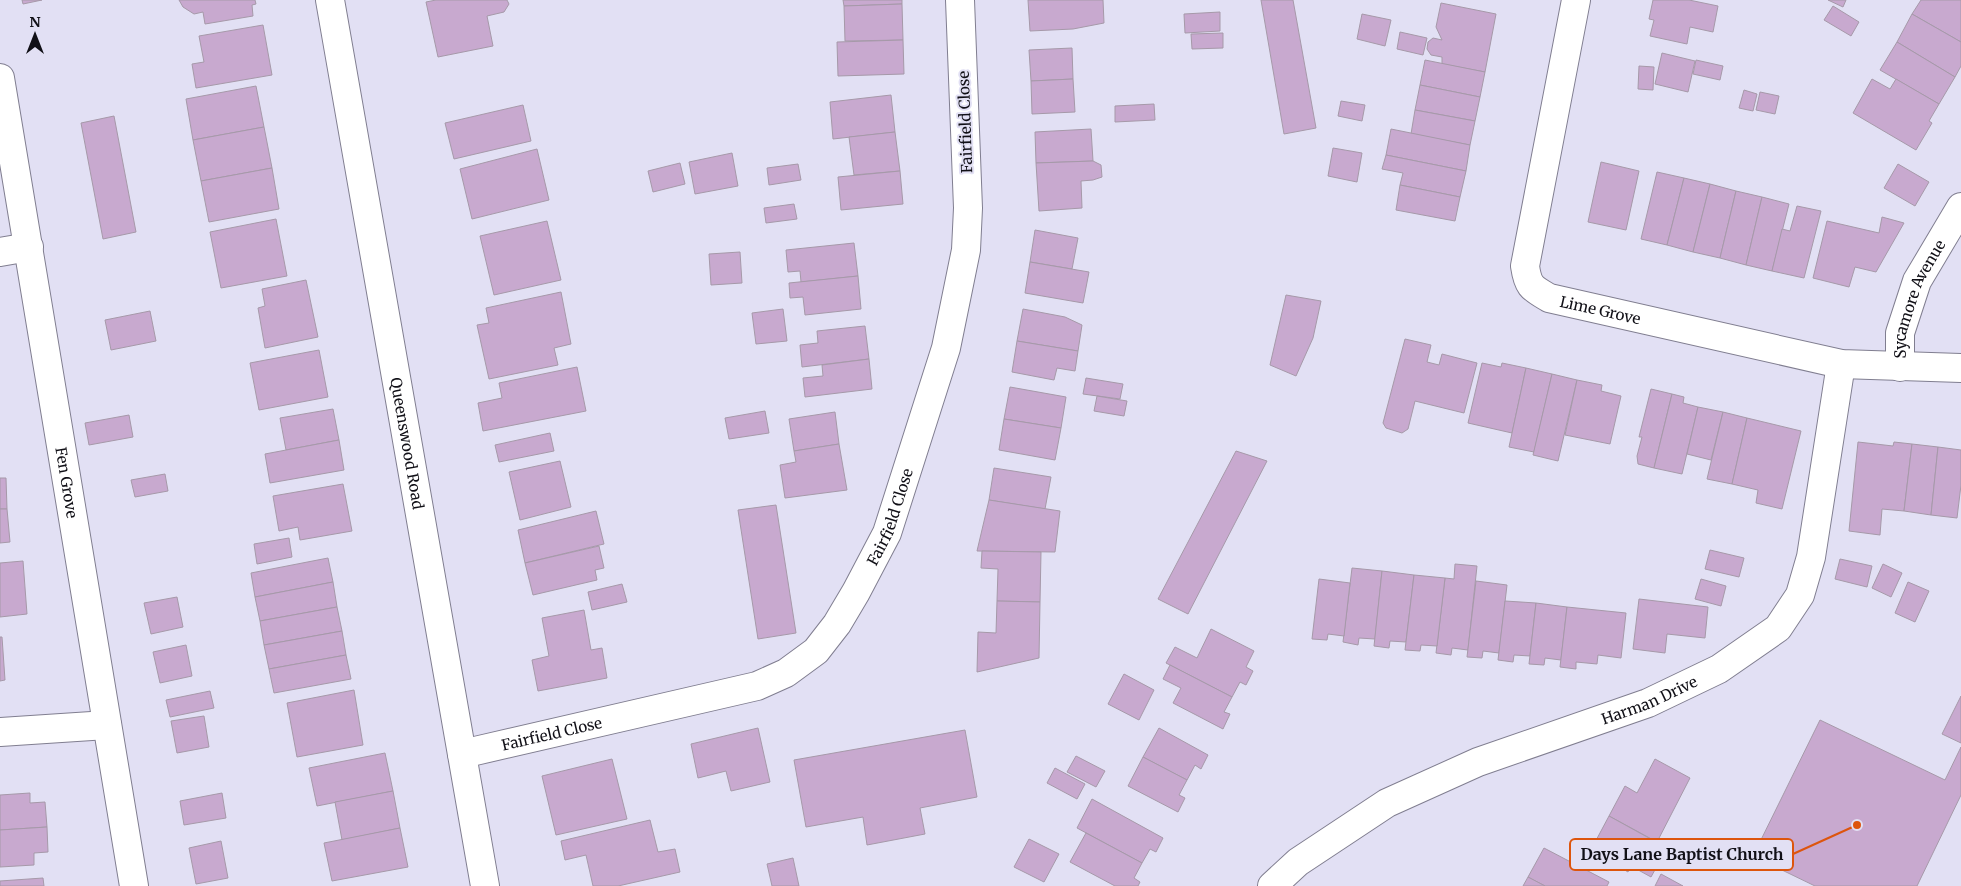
<svg xmlns="http://www.w3.org/2000/svg" width="1961" height="886" font-family="Merriweather,serif">
<style>
.building{fill:#c8a9cf;stroke:#a699a9}
.lines{fill:none;stroke-linecap:round;stroke-linejoin:round}
.minor-casing{stroke:#807e90;stroke-width:30}
.minor{stroke:#fff;stroke-width:28}
.labels{text-anchor:middle;dominant-baseline:central;stroke-width:4;stroke-linejoin:round;paint-order:stroke}
.street-label{font-size:15px;fill:#111017;stroke:#e2e0f4}
.leader{fill:none;stroke:#dd550d;stroke-width:2}
.callout-dot{fill:#dd550d;stroke:#e2e0f4;stroke-width:2}
.callout{fill:#e2e0f4;stroke:#dd550d;stroke-width:2}
.callout-label{font-size:16px;text-anchor:middle;font-weight:bold;fill:#111017}
</style>
<rect width="100%" height="100%" fill="#e2e0f4"/>
<g class="building">
<polygon points="22,0 42,0 23,4"/>
<polygon points="179,0 255,0 256,4 252,5 253,16 205,24 203,12 194,14 183,7"/>
<polygon points="436,0 507,0 509,4 504,12 487,16 493,46 438,57 426,2"/>
<polygon points="843,0 902,0 902,4 844,6"/>
<polygon points="1028,0 1103,0 1104,23 1073,29 1030,31"/>
<polygon points="1261,0 1293,0 1316,128 1284,134"/>
<polygon points="1653,0 1689,0 1718,6 1713,32 1690,27 1687,44 1650,36 1654,20 1649,19"/>
<polygon points="1828,0 1846,0 1843,7"/>
<polygon points="1921,0 1961,0 1961,42 1912,14"/>
<polygon points="1441,3 1496,14 1485,72 1442,64 1442,57 1431,55 1427,49 1428,42 1433,38 1442,40 1436,27"/>
<polygon points="902,4 903,40 845,41 844,6"/>
<polygon points="1833,6 1859,22 1851,36 1824,20"/>
<polygon points="1220,12 1220,31 1185,33 1184,14"/>
<polygon points="1362,14 1391,20 1385,46 1357,39"/>
<polygon points="1912,14 1961,42 1961,66 1955,77 1897,42"/>
<polygon points="263,25 272,75 196,88 192,64 204,62 199,36"/>
<polygon points="1400,32 1427,38 1423,55 1397,49"/>
<polygon points="1223,33 1223,48 1192,49 1191,34"/>
<polygon points="903,40 904,74 838,76 837,42"/>
<polygon points="1897,42 1955,77 1939,104 1880,70"/>
<polygon points="1072,48 1073,79 1031,81 1029,50"/>
<polygon points="1662,53 1695,61 1688,92 1655,84"/>
<polygon points="1425,60 1485,72 1480,97 1420,85"/>
<polygon points="1696,60 1723,66 1720,80 1693,74"/>
<polygon points="1639,66 1654,67 1653,90 1638,89"/>
<polygon points="1073,79 1075,112 1032,114 1031,81"/>
<polygon points="1872,79 1890,89 1896,79 1939,104 1929,121 1932,123 1916,150 1853,113"/>
<polygon points="1420,85 1480,97 1475,121 1415,110"/>
<polygon points="256,86 264,127 193,140 186,99"/>
<polygon points="1744,90 1757,94 1753,111 1739,108"/>
<polygon points="1760,92 1779,96 1775,114 1756,110"/>
<polygon points="891,95 895,132 833,139 830,102"/>
<polygon points="1341,101 1365,105 1362,121 1338,116"/>
<polygon points="1154,104 1155,120 1115,122 1115,106"/>
<polygon points="523,105 531,141 454,159 445,123"/>
<polygon points="1415,110 1475,121 1470,145 1411,134"/>
<polygon points="114,116 136,232 103,239 81,123"/>
<polygon points="264,127 272,168 201,181 193,140"/>
<polygon points="1091,129 1093,161 1036,163 1035,132"/>
<polygon points="1391,129 1470,145 1466,171 1386,155"/>
<polygon points="895,132 900,171 854,175 849,137"/>
<polygon points="1333,148 1362,153 1357,182 1328,176"/>
<polygon points="537,149 549,200 472,219 460,169"/>
<polygon points="732,153 738,186 695,194 689,162"/>
<polygon points="1386,155 1466,171 1460,197 1400,185 1403,173 1382,169"/>
<polygon points="1093,161 1101,165 1102,177 1093,180 1081,181 1082,208 1039,211 1036,163"/>
<polygon points="1601,162 1639,171 1626,230 1588,222"/>
<polygon points="680,163 685,184 653,192 648,171"/>
<polygon points="798,164 801,180 769,185 767,168"/>
<polygon points="1898,164 1929,182 1915,206 1884,188"/>
<polygon points="272,168 279,209 209,222 201,181"/>
<polygon points="900,171 903,204 841,210 838,177"/>
<polygon points="1657,172 1684,178 1667,245 1641,239"/>
<polygon points="1684,178 1710,184 1693,252 1667,245"/>
<polygon points="1710,184 1736,191 1720,258 1693,252"/>
<polygon points="1400,185 1460,197 1455,221 1396,210"/>
<polygon points="1736,191 1762,197 1746,265 1720,258"/>
<polygon points="1762,197 1789,204 1772,271 1746,265"/>
<polygon points="794,204 797,219 766,223 764,208"/>
<polygon points="1797,206 1821,211 1804,278 1772,271 1782,229 1790,231"/>
<polygon points="1882,217 1904,223 1876,272 1855,267 1849,287 1813,278 1827,221 1879,233"/>
<polygon points="276,219 287,276 221,288 210,232"/>
<polygon points="547,221 561,280 494,295 480,236"/>
<polygon points="1035,230 1078,238 1072,269 1030,262"/>
<polygon points="854,243 858,276 801,282 800,271 788,272 786,250"/>
<polygon points="740,252 742,283 711,285 709,254"/>
<polygon points="1030,262 1089,272 1083,303 1025,293"/>
<polygon points="858,276 861,309 805,315 803,297 790,298 789,283"/>
<polygon points="306,280 318,337 265,348 258,308 265,306 262,289"/>
<polygon points="561,292 571,344 554,348 558,365 489,379 477,325 489,323 486,308"/>
<polygon points="1286,295 1321,301 1313,338 1296,376 1270,365"/>
<polygon points="783,309 787,341 756,344 752,313"/>
<polygon points="1023,309 1065,317 1082,325 1078,351 1017,341"/>
<polygon points="150,311 156,341 111,350 105,320"/>
<polygon points="865,326 869,359 802,367 800,345 818,343 817,331"/>
<polygon points="1405,339 1431,345 1427,362 1439,365 1442,354 1477,363 1464,413 1415,401 1408,429 1402,433 1386,428 1383,423"/>
<polygon points="1017,341 1078,351 1075,371 1057,368 1054,380 1012,372"/>
<polygon points="319,350 328,397 259,410 250,363"/>
<polygon points="869,359 872,389 805,397 803,378 823,376 822,365"/>
<polygon points="1482,363 1501,367 1502,363 1526,368 1512,433 1468,423"/>
<polygon points="577,367 586,411 483,431 478,403 502,398 499,383"/>
<polygon points="1526,368 1552,374 1534,452 1509,447"/>
<polygon points="1552,374 1577,380 1558,461 1533,455"/>
<polygon points="1086,378 1123,384 1120,399 1083,394"/>
<polygon points="1577,380 1602,385 1601,391 1621,396 1610,444 1565,435"/>
<polygon points="1010,387 1066,397 1061,428 1004,419"/>
<polygon points="1651,389 1672,394 1654,468 1638,464 1637,456 1642,437 1639,437"/>
<polygon points="1672,394 1684,397 1683,403 1698,407 1682,474 1654,468"/>
<polygon points="1097,396 1127,401 1124,416 1094,411"/>
<polygon points="1698,407 1723,412 1711,460 1687,454"/>
<polygon points="333,409 339,440 286,450 280,418"/>
<polygon points="765,411 769,433 729,439 725,418"/>
<polygon points="835,412 839,444 794,451 789,419"/>
<polygon points="1723,412 1747,418 1732,484 1707,479"/>
<polygon points="129,415 133,437 89,445 85,423"/>
<polygon points="1747,418 1801,431 1782,509 1756,503 1758,490 1732,484"/>
<polygon points="1004,419 1061,428 1055,460 999,450"/>
<polygon points="550,433 554,451 499,462 495,445"/>
<polygon points="339,440 344,470 270,483 265,454"/>
<polygon points="1858,442 1893,446 1894,442 1912,444 1904,511 1882,509 1880,535 1849,531"/>
<polygon points="839,444 847,490 785,498 780,465 796,462 794,451"/>
<polygon points="1912,444 1938,447 1931,515 1904,511"/>
<polygon points="1938,447 1961,450 1961,485 1957,518 1931,515"/>
<polygon points="1236,451 1267,461 1188,614 1158,599"/>
<polygon points="560,461 571,507 520,520 509,472"/>
<polygon points="994,468 1051,477 1045,509 989,500"/>
<polygon points="165,474 168,491 135,497 131,480"/>
<polygon points="0,478 6,478 7,509 0,509"/>
<polygon points="343,484 352,531 300,540 298,527 279,531 273,496"/>
<polygon points="989,500 1060,511 1055,552 977,551"/>
<polygon points="776,505 796,633 758,639 738,510"/>
<polygon points="0,509 7,509 10,542 0,543"/>
<polygon points="596,511 604,544 525,563 518,530"/>
<polygon points="289,538 292,557 257,564 254,544"/>
<polygon points="599,546 604,568 595,570 597,580 533,595 525,563"/>
<polygon points="1710,550 1744,558 1739,577 1705,569"/>
<polygon points="982,551 1041,552 1040,602 997,601 998,569 981,568"/>
<polygon points="328,558 333,582 255,597 251,573"/>
<polygon points="1840,559 1872,566 1867,587 1835,579"/>
<polygon points="23,561 27,614 0,617 0,563"/>
<polygon points="1455,564 1477,566 1468,650 1452,648 1451,655 1436,653 1445,578 1454,579"/>
<polygon points="1883,564 1902,573 1891,597 1872,588"/>
<polygon points="1352,568 1382,571 1375,639 1359,638 1358,645 1343,642"/>
<polygon points="1382,571 1414,575 1406,642 1390,641 1389,648 1374,646"/>
<polygon points="1414,575 1445,578 1437,646 1421,645 1420,651 1405,650"/>
<polygon points="1319,579 1350,583 1344,636 1328,634 1327,640 1312,639"/>
<polygon points="1701,579 1726,586 1721,606 1695,599"/>
<polygon points="1476,581 1507,585 1499,653 1483,651 1482,658 1467,657"/>
<polygon points="333,582 337,607 260,621 255,597"/>
<polygon points="1908,582 1929,591 1915,622 1895,613"/>
<polygon points="622,584 627,602 592,610 588,592"/>
<polygon points="177,597 183,627 151,634 144,603"/>
<polygon points="1639,599 1708,607 1705,638 1667,634 1665,653 1633,649"/>
<polygon points="997,601 1040,602 1039,658 977,672 978,632 996,633"/>
<polygon points="1505,601 1536,603 1530,656 1514,655 1513,662 1498,660"/>
<polygon points="1536,603 1567,607 1561,660 1545,658 1544,665 1529,664"/>
<polygon points="337,607 342,631 264,645 260,621"/>
<polygon points="1567,607 1626,613 1621,658 1598,655 1597,664 1576,662 1576,669 1560,667"/>
<polygon points="584,610 591,650 602,648 607,678 538,691 532,660 549,656 542,618"/>
<polygon points="1211,629 1254,651 1246,667 1253,671 1246,685 1240,682 1232,697 1166,663 1175,647 1197,658"/>
<polygon points="342,631 346,655 269,669 264,645"/>
<polygon points="0,637 2,637 5,680 0,681"/>
<polygon points="186,645 192,676 160,683 153,652"/>
<polygon points="346,655 351,679 274,693 269,669"/>
<polygon points="1170,665 1232,697 1224,712 1230,714 1223,729 1173,703 1181,688 1163,679"/>
<polygon points="1124,674 1154,690 1139,720 1108,704"/>
<polygon points="354,690 363,745 297,757 287,703"/>
<polygon points="210,691 214,708 170,717 166,700"/>
<polygon points="1961,696 1961,743 1942,734"/>
<polygon points="204,716 209,747 177,753 171,721"/>
<polygon points="1820,720 1945,780 1961,747 1961,795 1917,886 1815,886 1753,856"/>
<polygon points="758,728 770,782 731,791 726,771 698,778 691,744"/>
<polygon points="1159,728 1208,755 1201,769 1195,765 1187,780 1143,757"/>
<polygon points="965,730 977,797 920,808 925,834 867,845 863,817 806,827 794,760"/>
<polygon points="385,753 393,791 317,806 309,768"/>
<polygon points="1076,756 1105,771 1096,787 1067,772"/>
<polygon points="1143,757 1187,780 1179,795 1185,798 1178,812 1128,786"/>
<polygon points="612,759 627,819 556,835 542,776"/>
<polygon points="1655,759 1690,778 1657,842 1609,816 1625,786 1637,793"/>
<polygon points="1055,768 1085,784 1077,799 1047,783"/>
<polygon points="393,791 400,828 342,840 335,802"/>
<polygon points="30,793 30,803 45,802 47,827 0,830 0,795"/>
<polygon points="222,793 226,818 184,825 180,801"/>
<polygon points="1092,799 1163,838 1156,852 1150,849 1142,863 1077,828"/>
<polygon points="1609,816 1667,848 1651,877 1631,866 1628,872 1601,856 1603,852 1593,846"/>
<polygon points="650,820 658,852 675,849 680,872 618,886 593,886 586,855 565,860 561,841"/>
<polygon points="47,827 48,852 34,853 34,865 0,867 0,830"/>
<polygon points="400,828 408,867 332,881 324,843"/>
<polygon points="1086,833 1142,863 1134,878 1140,882 1138,886 1115,886 1070,862"/>
<polygon points="1029,839 1059,854 1044,882 1014,867"/>
<polygon points="221,841 228,878 196,884 189,848"/>
<polygon points="1544,848 1609,882 1607,886 1545,886 1528,877"/>
<polygon points="793,858 799,886 772,886 767,864"/>
<polygon points="1661,874 1683,886 1655,886"/>
<polygon points="1528,877 1545,886 1523,886"/>
<polygon points="43,878 44,886 0,886 0,881"/>
</g>
<g class="lines">
<g class="minor-casing">
<g id="minor">
<path id="s1" d="M330,0L485,886"/>
<path id="s2" d="M1576,0L1525,266C1528,287 1532,288 1549,298L1841,364L1961,368"/>
<path id="s3" d="M0,78L134,886"/>
<polyline points="0,252 29,247"/>
<path id="s4" d="M1900,367V333L1917,281L1961,207"/>
<polyline points="0,732 107,725"/>
<path id="s5" d="M462,754L757,686L786,673L816,651L837,624L856,592L887,533L946,348L966,250L968,208L960,0"/>
<path id="s6" d="M1272,886L1298,862L1387,803L1478,762L1648,703L1719,669L1778,628L1800,595L1811,557L1841,364"/>
</g>
</g>
<use href="#minor" class="minor"/>
</g>
<g class="labels">
<g class="street-label">
<text transform="translate(965 122) rotate(-92)">Fairfield Close</text>
<text stroke="none"><textPath href="#s4" startOffset="72">Sycamore Avenue</textPath></text>
<text stroke="none"><textPath href="#s2" startOffset="366">Lime Grove</textPath></text>
<text stroke="none"><textPath href="#s1" startOffset="450">Queenswood Road</textPath></text>
<text stroke="none"><textPath href="#s3" startOffset="410">Fen Grove</textPath></text>
<text stroke="none"><textPath href="#s5" startOffset="526">Fairfield Close</textPath></text>
<text stroke="none"><textPath href="#s6" startOffset="424">Harman Drive</textPath></text>
<text stroke="none"><textPath href="#s5" startOffset="92">Fairfield Close</textPath></text>
</g>
</g>
<path class="leader" d="M1857 825L1793 854"/>
<circle class="callout-dot" cx="1857" cy="825" r="5"/>
<rect class="callout" x="1570" y="839" width="223" height="31" rx="5"/>
<g class="callout-label">
<text x="1682" y="860">Days Lane Baptist Church</text>
</g>
<g transform="translate(35 35)" stroke="#e2e0f4" stroke-width="4" paint-order="stroke">
<path d="M0-4L9 19L0 12L-9 19Z" fill="#111017"/>
<text y="-8" font-size="14" font-weight="bold" text-anchor="middle" fill="#111017">N</text>
</g>
</svg>
